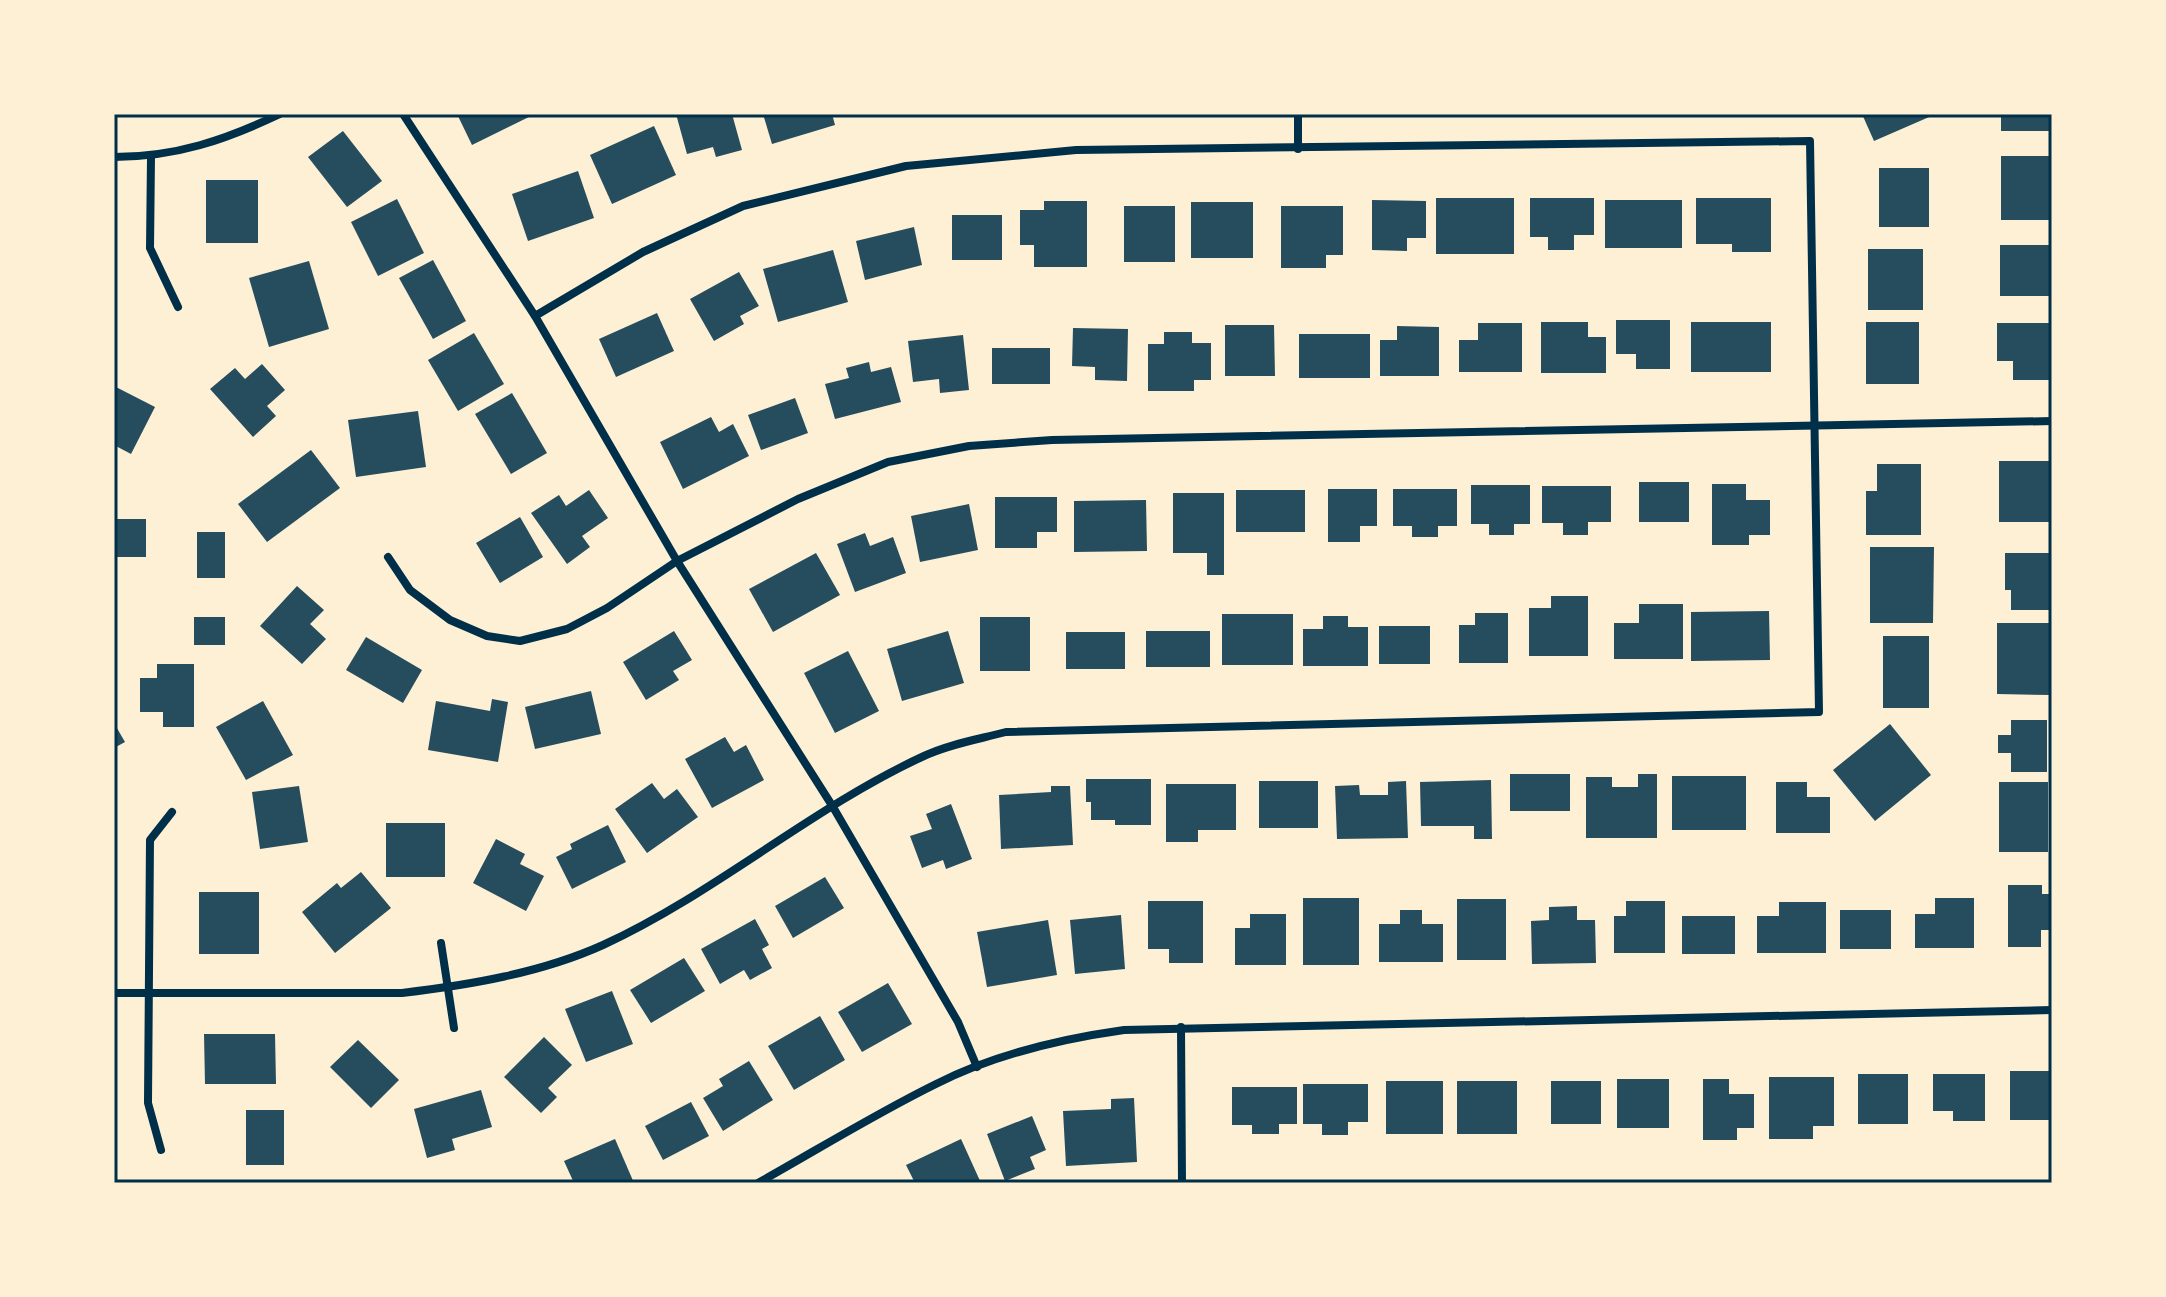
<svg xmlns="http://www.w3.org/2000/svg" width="2166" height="1297" font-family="Lato,sans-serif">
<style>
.building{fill:#264d5e}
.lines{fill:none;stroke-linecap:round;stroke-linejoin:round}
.minor{stroke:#003049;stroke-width:8}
.neatline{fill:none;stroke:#003049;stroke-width:3}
</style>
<rect width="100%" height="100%" fill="#fdf0d5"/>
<g class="building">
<polygon points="457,114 535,114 472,145"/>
<polygon points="676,114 732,114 742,150 716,157 713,147 687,154"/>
<polygon points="763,114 832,114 835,125 772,144"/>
<polygon points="1862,114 1936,114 1874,141"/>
<rect x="2001" y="114" width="51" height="17"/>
<polygon points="654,126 676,175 612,204 590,155"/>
<polygon points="343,131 382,181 347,207 308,157"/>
<rect x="2001" y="156" width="49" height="64"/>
<rect x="1879" y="168" width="50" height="59"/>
<polygon points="578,171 594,218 528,241 512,194"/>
<rect x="206" y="180" width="52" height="63"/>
<rect x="1436" y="198" width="78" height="56"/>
<polygon points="1530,198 1594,198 1594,235 1574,235 1574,250 1548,250 1548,237 1530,237"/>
<polygon points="1696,198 1771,198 1771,252 1732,252 1732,244 1696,244"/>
<polygon points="397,199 424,253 378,276 351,222"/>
<polygon points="1372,200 1426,201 1426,238 1407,238 1407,251 1372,250"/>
<rect x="1605" y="200" width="77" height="48"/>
<polygon points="1044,201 1087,201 1087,267 1034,267 1034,245 1020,245 1020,210 1044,210"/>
<rect x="1191" y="202" width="62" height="56"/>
<rect x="1124" y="206" width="51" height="56"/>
<polygon points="1281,206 1343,206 1343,255 1326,255 1326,268 1281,268"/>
<rect x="952" y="215" width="50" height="45"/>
<polygon points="914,227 922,265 865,280 856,241"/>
<rect x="2000" y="245" width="50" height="51"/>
<rect x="1868" y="249" width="55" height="61"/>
<polygon points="833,250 848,302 778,322 763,269"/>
<polygon points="433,260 466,321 433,339 399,278"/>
<polygon points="309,261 329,329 269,347 249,278"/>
<polygon points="739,272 759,306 740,316 744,324 714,341 690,299"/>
<polygon points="657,313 674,351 616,377 599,339"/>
<polygon points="1616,320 1670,320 1670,369 1636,369 1636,354 1616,354"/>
<polygon points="1541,322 1588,322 1588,337 1606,337 1606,373 1541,373"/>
<rect x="1691" y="322" width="80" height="50"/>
<rect x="1866" y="322" width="53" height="62"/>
<polygon points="1478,323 1522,323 1522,372 1459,372 1459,340 1478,340"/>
<polygon points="1997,323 2050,323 2050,380 2013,380 2013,361 1997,361"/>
<polygon points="1225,325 1274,325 1275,376 1225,376"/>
<polygon points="1397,326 1439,327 1439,376 1380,376 1380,340 1397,340"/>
<polygon points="1073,328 1128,329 1127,381 1095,380 1095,367 1072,366"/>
<polygon points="1164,332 1192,332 1192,343 1211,343 1211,380 1194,380 1194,391 1148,391 1148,344 1164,344"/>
<polygon points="474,333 504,384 458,411 428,360"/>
<rect x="1299" y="334" width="71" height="44"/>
<polygon points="963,335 969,390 940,393 939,379 913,382 908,341"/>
<rect x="992" y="348" width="58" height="36"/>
<polygon points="869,362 871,372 891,367 901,402 835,419 825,384 849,378 846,368"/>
<polygon points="262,364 285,390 267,406 276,416 253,437 210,389 235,368 245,379"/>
<polygon points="114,386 155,407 131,454 114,445"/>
<polygon points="512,393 547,453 511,474 475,414"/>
<polygon points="795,398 808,433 761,450 748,415"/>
<polygon points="418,411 426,467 356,477 348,420"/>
<polygon points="711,417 719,432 733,424 749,456 683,489 660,442"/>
<polygon points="311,450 340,488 267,542 238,504"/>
<rect x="1999" y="461" width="50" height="61"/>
<polygon points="1877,464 1921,464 1921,535 1866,535 1866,491 1877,491"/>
<rect x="1639" y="482" width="50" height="40"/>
<polygon points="1712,484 1746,484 1746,500 1770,500 1770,535 1749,535 1749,545 1712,545"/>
<polygon points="1471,485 1530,485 1530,524 1514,524 1514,535 1489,535 1489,524 1471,524"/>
<polygon points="1542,486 1611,486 1611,522 1588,522 1588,535 1563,535 1563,523 1542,523"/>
<polygon points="1328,489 1377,489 1377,526 1360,526 1360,542 1328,542"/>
<polygon points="1393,489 1457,489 1457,526 1438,526 1438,537 1412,537 1412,526 1393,526"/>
<polygon points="589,490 608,518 582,536 590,547 567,564 531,513 559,495 566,506"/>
<rect x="1236" y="490" width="69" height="42"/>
<polygon points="1173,493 1224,493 1224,575 1207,575 1207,553 1173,553"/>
<polygon points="995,497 1057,497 1057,532 1037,532 1037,548 995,548"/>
<polygon points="1146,500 1147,551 1074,552 1074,501"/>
<polygon points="969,504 978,550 920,562 911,516"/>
<polygon points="520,517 543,557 500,583 476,543"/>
<rect x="114" y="519" width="32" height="38"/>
<rect x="197" y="532" width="28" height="46"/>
<polygon points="865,533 870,546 893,537 906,573 855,592 837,544"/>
<polygon points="1870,547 1934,547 1933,623 1870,623"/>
<polygon points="816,553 840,595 773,632 749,589"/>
<polygon points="2005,553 2049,553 2049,610 2011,610 2011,590 2005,590"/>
<polygon points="297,586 324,610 310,624 326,639 302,664 260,626"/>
<polygon points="1551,596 1588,596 1588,656 1529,656 1529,608 1551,608"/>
<polygon points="1639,604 1683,604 1683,659 1614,659 1614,623 1639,623"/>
<polygon points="1769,611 1770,660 1691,661 1691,612"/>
<polygon points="1475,613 1508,613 1508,663 1459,663 1459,625 1475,625"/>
<rect x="1222" y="614" width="71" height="51"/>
<polygon points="1323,616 1348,616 1348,627 1368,627 1368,666 1303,666 1303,629 1323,629"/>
<rect x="194" y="617" width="31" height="28"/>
<rect x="980" y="617" width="50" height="54"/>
<polygon points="1997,623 2052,623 2051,695 1997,694"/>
<rect x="1379" y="626" width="51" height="38"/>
<polygon points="674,631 692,660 673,671 679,680 646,700 623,662"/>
<polygon points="948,631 964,683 902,701 887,649"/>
<rect x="1146" y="631" width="64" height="36"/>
<rect x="1066" y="632" width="59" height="37"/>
<rect x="1883" y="636" width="46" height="72"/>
<polygon points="366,637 422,670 403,703 346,670"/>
<polygon points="848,651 879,711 835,733 804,673"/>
<polygon points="157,664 194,664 194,727 163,727 163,712 140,712 140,678 157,678"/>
<polygon points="591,691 601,734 535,749 525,707"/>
<polygon points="492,699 508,702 498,762 428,750 436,701 490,711"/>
<polygon points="263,701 293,755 246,780 216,727"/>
<polygon points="2011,720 2047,720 2047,772 2011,772 2011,753 1998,753 1998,735 2011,735"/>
<polygon points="114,723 125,742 114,748"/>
<polygon points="1890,724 1931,775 1875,821 1833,770"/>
<polygon points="725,737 734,752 746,745 764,780 712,808 685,759"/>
<rect x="1510" y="774" width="60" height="37"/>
<polygon points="1638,774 1657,774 1657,838 1586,838 1586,777 1612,777 1612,787 1638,787"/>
<rect x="1672" y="776" width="74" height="54"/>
<polygon points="1086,779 1151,779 1151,825 1115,825 1115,820 1091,820 1091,802 1086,802"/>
<polygon points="1491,780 1492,839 1474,839 1474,826 1421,826 1420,782"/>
<rect x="1259" y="781" width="59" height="47"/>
<polygon points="1406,781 1408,838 1337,839 1335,786 1359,785 1360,795 1388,795 1388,782"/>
<polygon points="1776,782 1807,782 1807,797 1830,797 1830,833 1776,833"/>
<rect x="1999" y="782" width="49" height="70"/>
<polygon points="652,783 664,799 677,789 698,817 647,853 615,809"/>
<polygon points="1166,784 1236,784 1236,830 1198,830 1198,842 1166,842"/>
<polygon points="299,786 308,842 260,849 252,792"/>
<polygon points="1051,786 1070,786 1073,845 1001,849 999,795 1051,792"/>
<polygon points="951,804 972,859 946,869 943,860 922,868 910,836 932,829 926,814"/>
<rect x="386" y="823" width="59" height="54"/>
<polygon points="608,825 626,862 572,889 556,857 572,849 570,844"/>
<polygon points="496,839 525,854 520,864 544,876 526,911 473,883"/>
<polygon points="361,872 391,908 335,953 302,912 337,883 341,888"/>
<polygon points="825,877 844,908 793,938 775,906"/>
<polygon points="2008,885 2042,885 2042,894 2052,894 2052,930 2041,930 2041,947 2008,947"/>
<rect x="199" y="892" width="60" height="62"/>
<rect x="1303" y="898" width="56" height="67"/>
<polygon points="1935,898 1974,898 1974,948 1915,948 1915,914 1935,914"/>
<rect x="1457" y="899" width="49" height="61"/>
<polygon points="1148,901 1203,901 1203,963 1169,963 1169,949 1148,949"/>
<polygon points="1626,901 1665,901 1665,953 1614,953 1614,916 1626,916"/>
<polygon points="1779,902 1826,902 1826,953 1757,953 1757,916 1779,916"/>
<polygon points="1577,906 1577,920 1595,920 1596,963 1532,964 1531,921 1549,920 1549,907"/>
<polygon points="1400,910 1422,910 1422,924 1443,924 1443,962 1379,962 1379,924 1400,924"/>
<rect x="1840" y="910" width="51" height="39"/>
<polygon points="1250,914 1286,914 1286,965 1235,965 1235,928 1250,928"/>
<polygon points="1121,915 1125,969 1075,974 1070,920"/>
<rect x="1682" y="916" width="53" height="38"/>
<polygon points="755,919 769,945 762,949 772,968 750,980 744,970 720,984 701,949"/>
<polygon points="1048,920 1057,975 987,987 977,932"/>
<polygon points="684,958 705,991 651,1023 630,990"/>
<polygon points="888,983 912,1024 862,1052 838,1012"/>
<polygon points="612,991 633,1044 586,1062 565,1009"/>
<polygon points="820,1016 845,1060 794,1090 768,1046"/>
<polygon points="204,1034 275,1034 276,1084 205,1084"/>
<polygon points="544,1037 572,1065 548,1088 557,1097 541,1113 504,1077"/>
<polygon points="358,1040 399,1080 371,1108 330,1067"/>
<polygon points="749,1061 773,1100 723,1131 703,1098 723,1086 719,1079"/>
<rect x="2010" y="1071" width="42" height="49"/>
<rect x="1858" y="1074" width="50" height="50"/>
<polygon points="1933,1074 1985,1074 1985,1121 1953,1121 1953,1111 1933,1111"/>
<polygon points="1769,1077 1834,1077 1834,1126 1813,1126 1813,1139 1769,1139"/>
<rect x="1617" y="1079" width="52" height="49"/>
<polygon points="1703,1079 1729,1079 1729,1094 1754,1094 1754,1128 1737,1128 1737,1140 1703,1140"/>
<rect x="1386" y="1081" width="57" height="53"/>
<rect x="1457" y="1081" width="60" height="53"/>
<rect x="1551" y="1081" width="50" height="43"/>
<polygon points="1303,1084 1368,1084 1368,1122 1348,1122 1348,1135 1322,1135 1322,1124 1303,1124"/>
<polygon points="1232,1087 1297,1087 1297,1124 1279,1124 1279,1134 1252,1134 1252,1125 1232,1125"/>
<polygon points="481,1090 492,1127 452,1139 455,1150 427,1158 414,1109"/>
<polygon points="1134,1098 1137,1162 1066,1166 1063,1111 1111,1109 1111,1099"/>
<polygon points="691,1102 709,1136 663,1160 645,1126"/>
<rect x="246" y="1110" width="38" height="55"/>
<polygon points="1032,1116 1046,1150 1030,1157 1035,1169 1005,1181 987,1134"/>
<polygon points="615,1139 634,1183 574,1183 564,1161"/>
<polygon points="961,1139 981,1183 915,1183 906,1165"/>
</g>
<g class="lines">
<g class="minor">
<polyline points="403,114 535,316 677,561 833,807 958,1022 977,1067"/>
<polyline points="1298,114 1298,149"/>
<path d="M114,157C176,157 225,140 280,114"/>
<polyline points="151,157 150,248 178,307"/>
<polyline points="388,557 410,590 450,620 487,636 520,641 567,629 607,608 677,561 798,499 888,462 969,446 1052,440 2052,421"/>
<polyline points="441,943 454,1028"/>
<path d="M114,993H402C469,985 541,973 603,945C716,893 811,808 924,756C949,744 980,739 1006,732L1819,712L1810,141L1076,150L906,166L743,206L643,252L535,316"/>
<polyline points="1181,1027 1182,1183"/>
<polyline points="161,1150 148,1103 150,840 172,812"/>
<path d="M758,1183C817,1150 875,1114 936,1084C995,1054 1060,1039 1124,1030L2052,1010"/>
</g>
</g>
<rect width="2166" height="1297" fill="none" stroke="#fdf0d5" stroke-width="232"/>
<rect x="116" y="116" width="1934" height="1065" class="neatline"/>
</svg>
